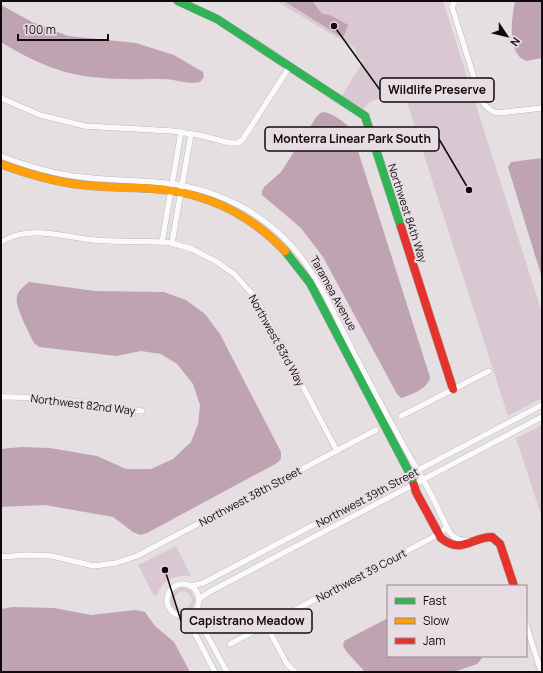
<svg xmlns="http://www.w3.org/2000/svg" width="543" height="673" font-family="Manrope,sans-serif">
<style>
.green{fill:#d9c7d1;fill-rule:evenodd}
.water{fill:#bfa3b2}
.lines{fill:none;stroke-linecap:round;stroke-linejoin:round}
.street-casing{stroke:#a29fa1;stroke-width:6}
.fast-casing{stroke:#a29fa1;stroke-width:9}
.slow-casing{stroke:#a29fa1;stroke-width:9}
.jam-casing{stroke:#a29fa1;stroke-width:9}
.street{stroke:#fbfafb;stroke-width:5.5}
.fast{stroke:#30b455;stroke-width:8}
.slow{stroke:#ff9f0a;stroke-width:8}
.jam{stroke:#e5322d;stroke-width:8}
.labels{text-anchor:middle;dominant-baseline:central;stroke-width:4;stroke-linejoin:round;paint-order:stroke}
.street-label{font-size:11px;fill:#0f0b0d;stroke:#e7dde3}
.leader{fill:none;stroke:#0f0b0d;stroke-width:1.5}
.callout-dot{fill:#0f0b0d;stroke:#e7dde3;stroke-width:1.5}
.callout{fill:#e7dde3;stroke:#0f0b0d;stroke-width:1.5}
.callout-label{font-size:12px;text-anchor:middle;font-weight:bold;fill:#0f0b0d}
</style>
<rect width="100%" height="100%" fill="#e5dfe2"/>
<g class="green">
<polygon points="276,1 443,1 542,313 542,398 508,416 404,93 393,93 370,102 363,109 342,96 363,61 356,56 355,48"/>
<polygon points="542,425 542,518 516,438"/>
<path d="M176,546L191,576C176,574 161,580 157,596H154L138,565Z"/>
<path d="M182,587L191,591L195,600L192,609L184,613L174,610L170,601L173,592ZM182,591C187,591 191,594 192,600L190,606L185,609L178,608C172,602 174,594 182,591Z"/>
</g>
<g class="water">
<polygon points="284,1 312,1 322,14 330,15 348,25 343,38"/>
<path d="M515,1H542V58L526,61C506,53 512,17 515,1Z"/>
<path d="M1,5L32,22L68,36L136,43L174,55L203,72L204,77L200,82C187,85 176,79 163,79C140,79 116,80 92,77C60,74 28,59 1,42Z"/>
<path d="M322,112C332,112 344,122 351,129L430,377C429,388 411,395 401,398L397,394L323,257L301,228L262,195V191L264,187L281,172L317,116Z"/>
<polygon points="542,158 542,278 508,167 511,162"/>
<path d="M29,282L95,291L164,292L186,300L205,314L220,334L281,452V459L277,463L147,533L140,535L133,532L113,517L45,505L1,507V449L21,447L50,448L97,456L126,469H151L173,459L191,442L198,424L200,405L193,384L177,364L161,354L141,351L116,356L39,347L34,343C30,334 14,306 17,296C19,290 24,286 29,282Z"/>
<polygon points="13,607 54,608 91,615 135,610 145,612 155,626 174,642 190,672 1,672 1,609"/>
<polygon points="388,618 388,656 482,656 482,658 477,664 454,672 365,672 346,651 343,646 344,641"/>
</g>
<g class="lines">
<g class="street-casing">
<g id="street">
<path d="M455,1L452,7L481,100C486,107 490,111 498,113L542,108"/>
<polyline points="1,98 40,115 85,126 172,131 199,135 230,143 238,143 243,139 290,66"/>
<path d="M1,156C27,166 54,174 81,177C106,180 130,180 154,182C213,186 268,212 303,260C323,287 336,318 351,347C375,394 400,440 426,485C433,497 438,509 444,521C446,525 448,530 450,533C455,539 463,541 471,541"/>
<path d="M1,242C30,224 63,237 94,240C117,242 140,241 162,242L172,243L192,249L217,262L234,274L256,298L337,451"/>
<polyline points="162,242 181,132"/>
<polyline points="172,243 191,134"/>
<path d="M1,397C48,396 95,404 142,411"/>
<polyline points="401,416 489,371"/>
<polyline points="1,557 26,555 52,556 94,566 116,563 137,556 376,430"/>
<circle cx="183" cy="600" r="16"/>
<polyline points="191,586 203,583 542,405"/>
<polyline points="199,599 211,591 542,417"/>
<polyline points="195,610 200,622 227,672"/>
<polyline points="184,616 193,630 215,672"/>
<polyline points="526,624 541,672"/>
<polyline points="266,625 287,664 295,672"/>
<polyline points="230,644 439,534 447,527"/>
</g>
</g>
<g class="fast-casing">
<g id="fast">
<polyline points="178,1 217,19 365,116 401,227"/>
<polyline points="285,251 310,283 410,474 414,485"/>
</g>
</g>
<g class="slow-casing">
<path id="slow" d="M1,164C28,174 55,182 84,185C108,188 132,187 157,189C207,193 251,215 285,251"/>
</g>
<g class="jam-casing">
<g id="jam">
<polyline points="401,227 453,389"/>
<path d="M414,485L416,492L441,538C462,555 471,537 492,537L500,544L514,586"/>
</g>
</g>
<use href="#street" class="street"/>
<use href="#fast" class="fast"/>
<use href="#slow" class="slow"/>
<use href="#jam" class="jam"/>
</g>
<g class="labels">
<g class="street-label">
<text transform="translate(408 213) rotate(72)">Northwest 84th Way</text>
<text transform="translate(334 293) rotate(61)">Taramea Avenue</text>
<text transform="translate(277 340) rotate(61)">Northwest 83rd Way</text>
<text transform="translate(83 404) rotate(7)">Northwest 82nd Way</text>
<text transform="translate(250 496) rotate(-28)">Northwest 38th Street</text>
<text transform="translate(367 497) rotate(-28)">Northwest 39th Street</text>
<text transform="translate(361 575) rotate(-28)">Northwest 39 Court</text>
</g>
</g>
<path class="leader" d="M334 26L380 90M469 190L439 139M165 570L181 621"/>
<g class="callout-dot">
<circle cx="334" cy="26" r="4"/>
<circle cx="469" cy="190" r="4"/>
<circle cx="165" cy="570" r="4"/>
</g>
<g class="callout">
<rect x="380" y="78" width="114" height="24" rx="4"/>
<rect x="265" y="127" width="174" height="24" rx="4"/>
<rect x="181" y="609" width="131" height="24" rx="4"/>
</g>
<g class="callout-label">
<text x="437" y="94">Wildlife Preserve</text>
<text x="352" y="143">Monterra Linear Park South</text>
<text x="247" y="625">Capistrano Meadow</text>
</g>
<rect width="543" height="673" fill="none" stroke="#0f0b0d" stroke-width="4"/>
<rect x="387" y="585" width="140" height="72" fill="#e7dde3" stroke="#91898d"/>
<rect x="395" y="598" width="20" height="6" fill="#30b455" stroke="#91898d"/>
<text x="423" y="605" font-size="12" fill="#0f0b0d">Fast</text>
<rect x="395" y="618" width="20" height="6" fill="#ff9f0a" stroke="#91898d"/>
<text x="423" y="625" font-size="12" fill="#0f0b0d">Slow</text>
<rect x="395" y="638" width="20" height="6" fill="#e5322d" stroke="#91898d"/>
<text x="423" y="645" font-size="12" fill="#0f0b0d">Jam</text>
<g transform="translate(507 36) rotate(125)" stroke="#e7dde3" stroke-width="3" paint-order="stroke">
<path d="M0-3L7 15L0 10L-7 15Z" fill="#0f0b0d"/>
<text y="-6" font-size="11" font-weight="bold" text-anchor="middle" fill="#0f0b0d">N</text>
</g>
<path d="M18 34v6h90v-6" fill="none" stroke="#0f0b0d" stroke-width="2"/>
<text x="24" y="34" font-size="12" fill="#0f0b0d" stroke="#e7dde3" stroke-width="3" paint-order="stroke">100 m</text>
</svg>
